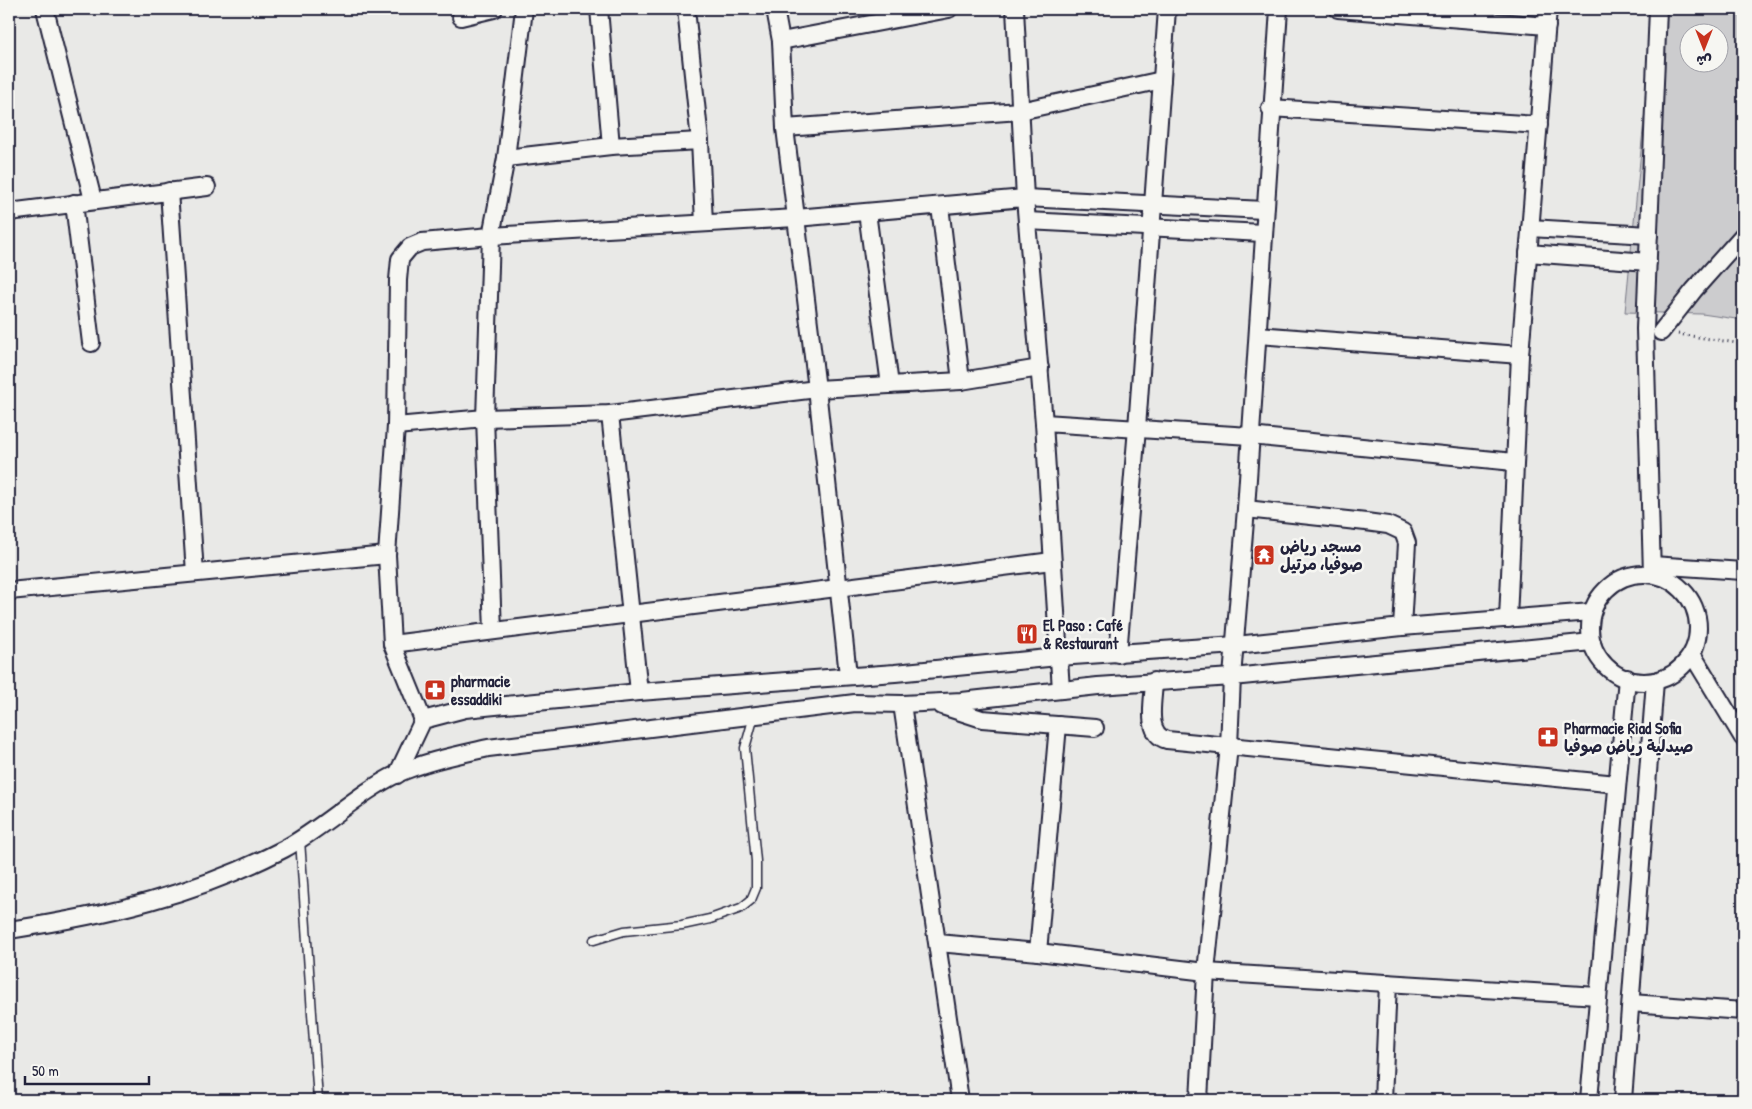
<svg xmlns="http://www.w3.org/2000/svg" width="1752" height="1109" font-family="'Patrick Hand','Playpen Sans Arabic',sans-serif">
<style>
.green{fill:#ccccce;stroke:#777784;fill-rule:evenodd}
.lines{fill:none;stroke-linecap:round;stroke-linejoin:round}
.service-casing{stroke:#22223b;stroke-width:11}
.minor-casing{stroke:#22223b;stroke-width:20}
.path{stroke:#22223b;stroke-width:3;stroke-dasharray:1 4;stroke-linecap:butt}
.service{stroke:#f6f6f2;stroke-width:8}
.minor{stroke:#f6f6f2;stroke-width:16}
.labels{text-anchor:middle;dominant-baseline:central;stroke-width:5;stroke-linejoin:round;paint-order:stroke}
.poi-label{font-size:16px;font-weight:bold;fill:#22223b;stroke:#f6f6f2;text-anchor:start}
</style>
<rect width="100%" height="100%" fill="#e9e9e7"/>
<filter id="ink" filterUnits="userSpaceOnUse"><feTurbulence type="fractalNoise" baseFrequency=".02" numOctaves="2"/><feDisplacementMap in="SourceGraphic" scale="10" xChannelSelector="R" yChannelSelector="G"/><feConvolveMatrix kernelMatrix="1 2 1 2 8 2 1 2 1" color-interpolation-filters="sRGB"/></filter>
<g filter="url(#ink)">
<path class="green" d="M1655,9H1743V320L1702,314L1625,312ZM1690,32H1720V62H1690Z"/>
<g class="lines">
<g class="service-casing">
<g id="service">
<polyline points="300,840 318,1100"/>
<polyline points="594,940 624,931 682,925 710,919 741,908 751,900 756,888 756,861 745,748 754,716"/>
</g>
</g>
<g class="minor-casing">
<g id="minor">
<polyline points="45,9 93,200"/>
<polyline points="599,9 611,146"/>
<polyline points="686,9 700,141 704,223"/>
<polyline points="775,9 781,41 785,128 817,389 848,675"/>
<polyline points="1015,9 1025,198 1044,423 1061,690"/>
<polyline points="1338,9 1547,26"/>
<polyline points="461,17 494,9"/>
<polyline points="781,41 949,9"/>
<polyline points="1270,108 1539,125"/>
<polyline points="785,128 1020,111 1162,80"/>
<polyline points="506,158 611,146 700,141"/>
<polyline points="169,191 195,573"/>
<polyline points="74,203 91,343"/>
<polyline points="940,206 961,381"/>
<polyline points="9,212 207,187"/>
<polyline points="867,212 890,385"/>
<polyline points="1027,221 1263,233"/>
<polyline points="1530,228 1649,235"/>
<polyline points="1528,253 1648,262"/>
<polyline points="1661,332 1694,290 1743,235"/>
<polyline points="1258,335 1520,355"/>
<polyline points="610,414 639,692"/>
<polyline points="1044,423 1250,436 1514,462"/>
<polyline points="396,426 485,418 610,414 817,389 961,381 1040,368"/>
<polyline points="1246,509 1366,522 1388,525 1403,532 1407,543 1402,627"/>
<polyline points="1652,565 1743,571"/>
<polyline points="1652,574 1645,329 1658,9"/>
<circle cx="1644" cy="628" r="54"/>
<polyline points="9,591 387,555"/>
<polyline points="1508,619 1520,355 1548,9"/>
<polyline points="493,631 485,418 491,236 506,158 524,9"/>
<polyline points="392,644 1052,561"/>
<polyline points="1118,654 1137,428 1167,9"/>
<polyline points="1692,654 1743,738"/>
<path d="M1154,681C1154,699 1144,734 1167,740L1617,784"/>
<polyline points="902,704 960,1100"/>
<polyline points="942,706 982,719 1095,728"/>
<polyline points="423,720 392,644 387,555 396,426 398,280 400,259 410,247 422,242 491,236 796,218 1025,198 1264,210"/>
<polyline points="397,775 423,720 465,709 639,692 895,673 1058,657 1236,645 1402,627 1592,612"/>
<path d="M9,930C107,915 195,895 284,849C323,828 358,793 397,774C426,761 458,755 488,748L855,703L902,704L962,701L1098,686L1232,677L1592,642"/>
<polyline points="938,943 1038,952 1206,972 1598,996"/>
<polyline points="1038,952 1058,725"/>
<polyline points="1631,1003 1743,1011"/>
<polyline points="1199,1100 1206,972 1229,746 1232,677 1246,509 1279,9"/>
<polyline points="1383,1100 1388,983"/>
<polyline points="1589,1100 1627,678"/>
<polyline points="1623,1100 1655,681"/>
</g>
</g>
<polyline class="path" points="1678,334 1743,344"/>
<use href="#service" class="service"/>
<use href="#minor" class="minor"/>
</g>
</g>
<defs>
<g id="temple-square" transform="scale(1.125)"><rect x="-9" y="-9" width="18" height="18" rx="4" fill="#c8321e" stroke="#f6f6f2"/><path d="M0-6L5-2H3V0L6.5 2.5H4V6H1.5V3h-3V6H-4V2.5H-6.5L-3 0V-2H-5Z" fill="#fff"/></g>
<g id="restaurant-square" transform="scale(1.125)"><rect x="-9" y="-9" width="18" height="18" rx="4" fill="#c8321e" stroke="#f6f6f2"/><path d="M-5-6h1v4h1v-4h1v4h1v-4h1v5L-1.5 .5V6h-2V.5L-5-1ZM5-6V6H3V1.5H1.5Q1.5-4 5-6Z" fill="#fff"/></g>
<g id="pharmacy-square" transform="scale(1.125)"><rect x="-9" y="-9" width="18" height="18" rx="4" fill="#c8321e" stroke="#f6f6f2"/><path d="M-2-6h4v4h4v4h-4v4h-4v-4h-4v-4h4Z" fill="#fff"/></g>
</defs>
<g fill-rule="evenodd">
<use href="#temple-square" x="1264" y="555"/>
<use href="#restaurant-square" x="1027" y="634"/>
<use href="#pharmacy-square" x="435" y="690"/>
<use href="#pharmacy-square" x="1548" y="737"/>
</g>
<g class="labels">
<g class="poi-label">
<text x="1280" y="546">مسجد رياض<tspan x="1280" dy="18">صوفيا، مرتیل</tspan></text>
<text x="1043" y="625">El Paso : Café<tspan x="1043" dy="18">&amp; Restaurant</tspan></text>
<text x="451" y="681">pharmacie<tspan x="451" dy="18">essaddiki</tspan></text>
<text x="1564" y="728">Pharmacie Riad Sofia<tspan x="1564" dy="18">صيدلية رياض صوفيا</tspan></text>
</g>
</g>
<rect width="1752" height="1109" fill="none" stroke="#f6f6f2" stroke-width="30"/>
<rect x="15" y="15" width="1722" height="1079" fill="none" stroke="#22223b" stroke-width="2" filter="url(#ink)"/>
<g transform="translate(1704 48) rotate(180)"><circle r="24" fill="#f6f6f2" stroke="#a1a1a9"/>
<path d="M0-4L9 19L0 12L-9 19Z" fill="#c8321e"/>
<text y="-8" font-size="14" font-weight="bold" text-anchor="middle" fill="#22223b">ش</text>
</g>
<path d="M25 1076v8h124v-8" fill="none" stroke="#22223b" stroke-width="2.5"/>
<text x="32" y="1076" font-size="15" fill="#22223b" stroke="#f6f6f2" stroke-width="4" paint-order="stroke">50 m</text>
</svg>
